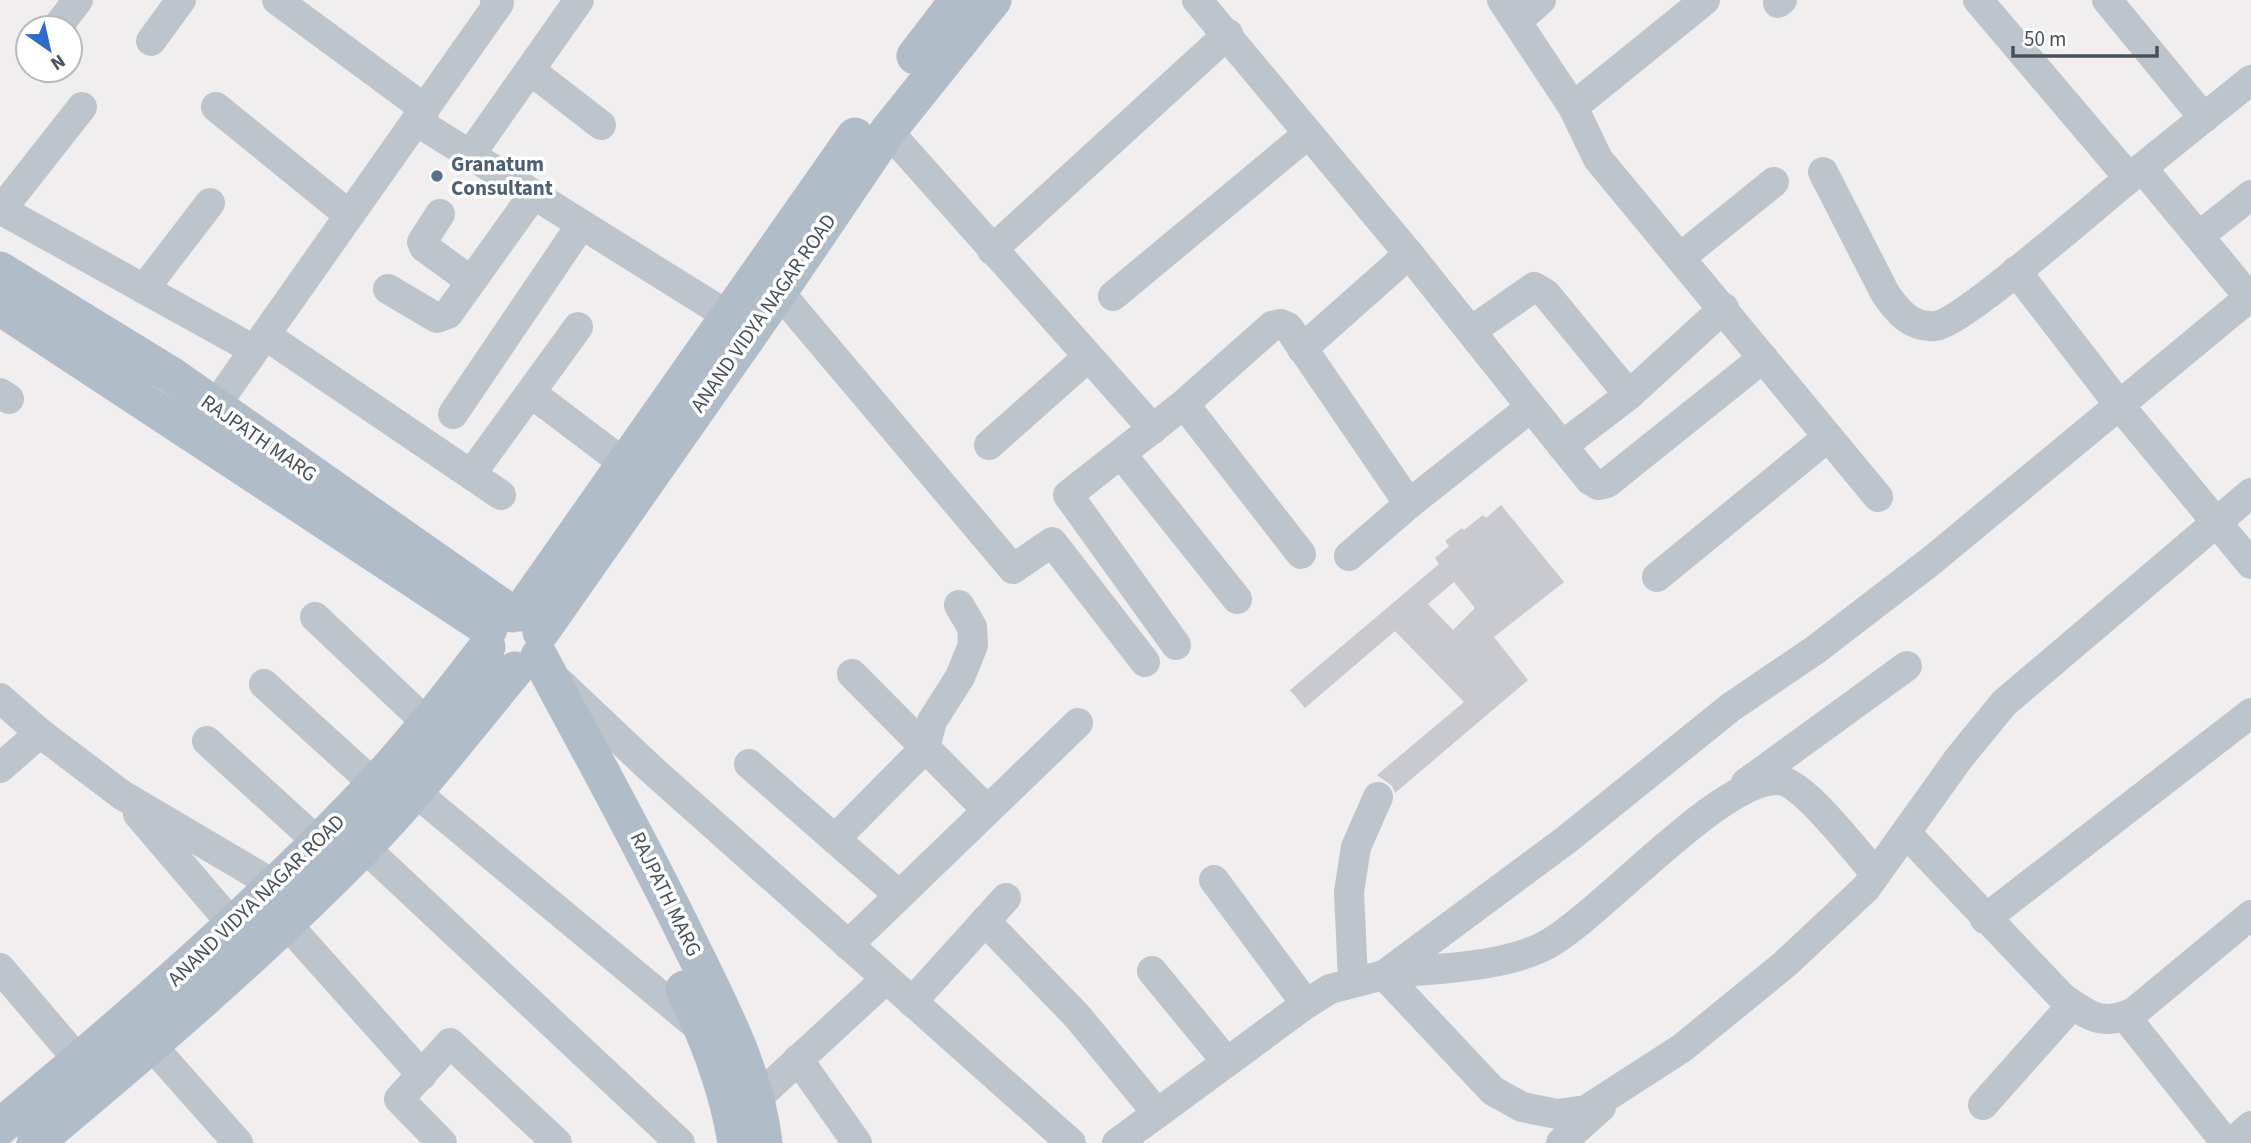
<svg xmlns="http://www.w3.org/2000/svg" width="2251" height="1143" font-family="'Source Sans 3',sans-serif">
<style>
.building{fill:#c9cad0;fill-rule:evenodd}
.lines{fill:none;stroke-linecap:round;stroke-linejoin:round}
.minor{stroke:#bec4cb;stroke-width:30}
.major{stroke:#b1bcc9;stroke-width:37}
.service-dot{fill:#5c6f8a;stroke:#fff;stroke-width:2.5}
.labels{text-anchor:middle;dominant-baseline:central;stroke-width:7;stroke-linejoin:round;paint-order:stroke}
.service-label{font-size:21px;font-weight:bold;fill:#4e5e75;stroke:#fff;text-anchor:start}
.street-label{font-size:21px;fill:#485059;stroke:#fff}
</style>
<rect width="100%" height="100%" fill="#f0eeee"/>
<path class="building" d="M1501,505L1564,582L1494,637L1528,680L1395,793L1392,786L1377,775L1464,702L1395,631L1305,708L1290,690L1439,564L1435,558L1449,546L1445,541L1462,528L1464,530L1483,515L1486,518ZM1454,582L1475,608L1453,630L1428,604Z"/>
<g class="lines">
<g class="minor">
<polyline points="277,0 425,109"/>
<polyline points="1197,0 1409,254 1531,407 1409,504 1349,556"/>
<polyline points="1502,0 1573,107 1598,159 1878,497"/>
<polyline points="1978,0 2129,178"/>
<polyline points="2107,0 2204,118"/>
<polyline points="1778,3 1782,0"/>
<polyline points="1517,21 1541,0"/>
<polyline points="58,26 78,0"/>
<polyline points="151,41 181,0"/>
<polyline points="530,70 601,125"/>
<polyline points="216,107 349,215"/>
<polyline points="1573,107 1705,0"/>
<polyline points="416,121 730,317"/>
<polyline points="888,131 1153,429"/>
<polyline points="470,155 579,0"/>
<polyline points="2142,168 2249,297"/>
<path d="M1823,172L1885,293C1897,311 1911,328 1935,326C1961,324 2097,204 2126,181C2167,147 2209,114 2251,80"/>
<polyline points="0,209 254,350"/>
<polyline points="1,210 82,107"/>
<polyline points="440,214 422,242 424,247 471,281"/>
<polyline points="2199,236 2251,195"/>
<polyline points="992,250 1228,34"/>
<polyline points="1681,257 1774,182"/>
<polyline points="2016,271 2120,406 2251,564"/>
<polyline points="144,289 210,203"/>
<polyline points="388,289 437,318 448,314 533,195"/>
<polyline points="779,292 1013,569 1052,542 1145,662"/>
<polyline points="1113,296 1308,134"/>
<polyline points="1471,331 1534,287 1546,294 1629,395"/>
<polyline points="265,335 501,495"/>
<polyline points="1302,349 1409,254"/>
<polyline points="0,393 9,399"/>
<polyline points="531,393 625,464"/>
<polyline points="1184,404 1301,554"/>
<polyline points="1531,407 1590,480 1598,485 1607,483 1763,358"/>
<polyline points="453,414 581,225"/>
<polyline points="203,423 499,3 495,0"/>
<polyline points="989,445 1088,357"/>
<polyline points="1562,446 1629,395 1724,308"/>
<polyline points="1122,455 1237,599"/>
<polyline points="472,473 578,327"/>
<polyline points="1657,577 1828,437"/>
<polyline points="315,617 427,723"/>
<polyline points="1176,645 1068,495 1184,404 1272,326 1281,324 1288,327 1409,504"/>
<polyline points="852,674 986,809"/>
<polyline points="559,682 650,768 1071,1143"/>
<polyline points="264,684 374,784"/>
<polyline points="0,698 40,733 122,795 273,884"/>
<polyline points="207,741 319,843"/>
<polyline points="749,764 899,895"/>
<polyline points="0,768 40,733"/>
<polyline points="1746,783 1907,666"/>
<polyline points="414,791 702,1030"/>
<polyline points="138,814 232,924"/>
<path d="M1906,833L2062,997C2088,1016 2103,1027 2134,1012L2251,915"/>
<polyline points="835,839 925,748 932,721 960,677 973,645 972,627 959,605"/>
<polyline points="364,847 680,1143"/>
<polyline points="1214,880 1306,1004"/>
<polyline points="1985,919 2251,713"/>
<polyline points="985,921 1077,1016 1157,1113"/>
<polyline points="286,923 422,1075"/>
<polyline points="848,945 1078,723"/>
<polyline points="0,968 79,1061"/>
<polyline points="1152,971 1226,1061"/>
<path d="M1387,974C1435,968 1506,968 1548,944C1604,912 1721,778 1778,780C1803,781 1857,853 1876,874"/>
<polyline points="1384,975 1566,840 1731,707 1815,650 1931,561 2251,296"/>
<polyline points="1353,980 1349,892 1356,847 1378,797"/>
<polyline points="912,1002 1006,898"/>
<polyline points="2125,1016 2226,1143"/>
<polyline points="152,1046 238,1143"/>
<polyline points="798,1059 857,1143"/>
<polyline points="757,1098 886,979"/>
<polyline points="1983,1105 2072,1005"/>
<polyline points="442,1143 399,1099 450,1043 557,1143"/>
<polyline points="1117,1143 1306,1004 1330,989 1384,975 1493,1091 1522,1107 1557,1114 1586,1110 1682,1048 1785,964 1866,888 1959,758 2004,703 2251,493"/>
<polyline points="1561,1143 1601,1107"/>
<polyline points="2232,1143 2251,1126"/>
</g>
<g class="major">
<polyline points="915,56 958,0"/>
<polyline points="0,270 171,375 512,614"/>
<polyline points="0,307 489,629"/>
<polyline points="520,613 855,136"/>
<polyline points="541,632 779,292 888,131 993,0"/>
<path d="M539,656C590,752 643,846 690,944C721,1007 756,1073 764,1143"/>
<path d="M684,989C707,1036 728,1091 736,1143"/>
<path d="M0,1127C129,1019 257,909 372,787C413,743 450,695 487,647"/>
<path d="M35,1143C148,1049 260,953 363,848C418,792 465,730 515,670"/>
</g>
</g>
<circle class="service-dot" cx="437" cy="176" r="7"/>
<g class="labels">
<g class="service-label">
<text x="451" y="164">Granatum<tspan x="451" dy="24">Consultant</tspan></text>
</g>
<g class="street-label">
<text transform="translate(763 313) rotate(-55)">ANAND VIDYA NAGAR ROAD</text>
<text transform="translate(259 438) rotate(35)">RAJPATH MARG</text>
<text transform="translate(666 894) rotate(64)">RAJPATH MARG</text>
<text transform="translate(256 900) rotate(-44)">ANAND VIDYA NAGAR ROAD</text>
</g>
</g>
<g transform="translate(49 49) rotate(146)"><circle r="33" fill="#ffffff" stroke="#b6b9bd" stroke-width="2"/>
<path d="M0-5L12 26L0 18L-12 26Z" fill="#2f6bc9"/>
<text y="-10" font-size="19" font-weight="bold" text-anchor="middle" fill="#485059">N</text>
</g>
<path d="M2013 46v10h144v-10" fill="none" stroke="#485059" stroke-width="3.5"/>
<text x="2024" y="46" font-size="21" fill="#485059" stroke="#ffffff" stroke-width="5" paint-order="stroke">50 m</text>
</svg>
